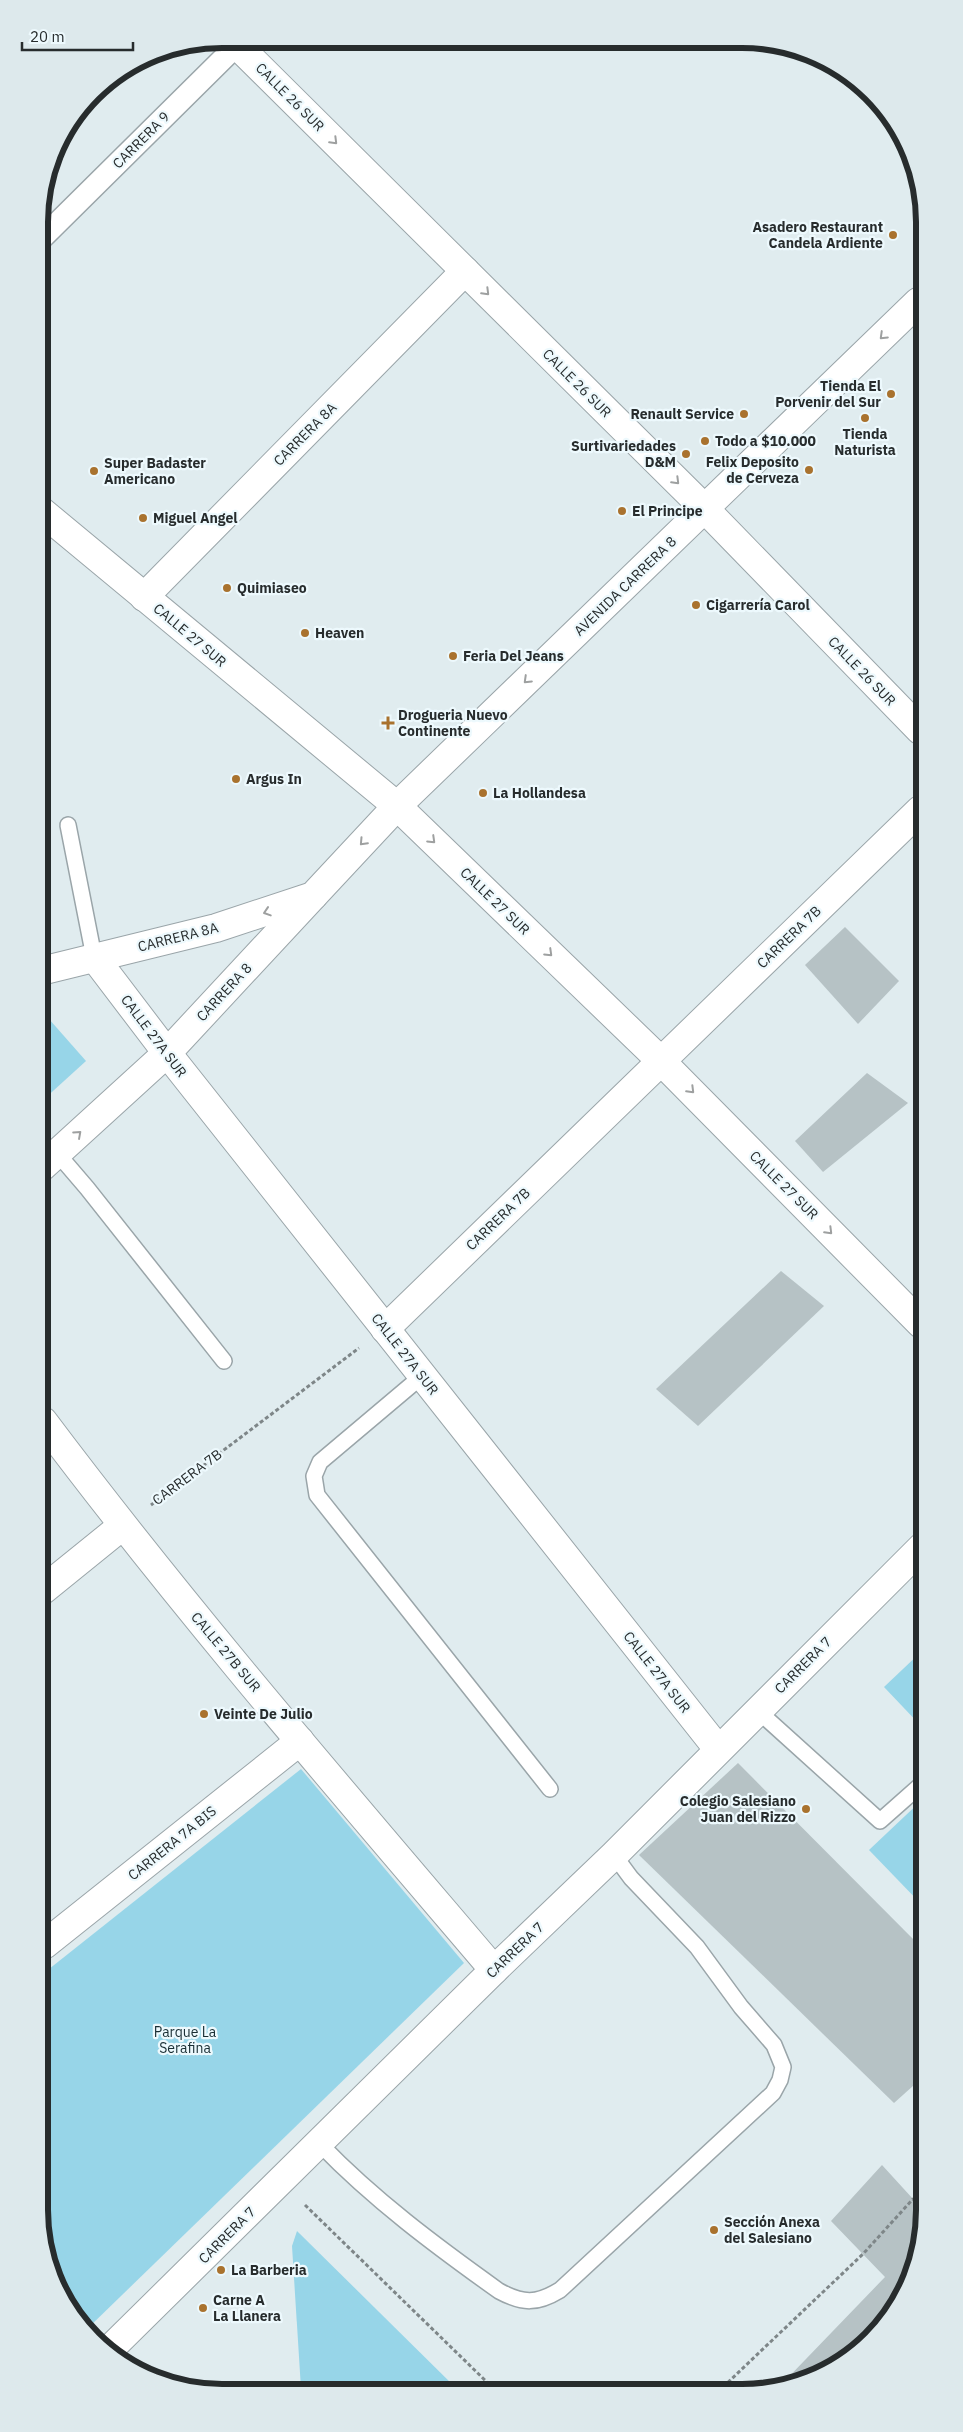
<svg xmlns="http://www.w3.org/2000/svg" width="963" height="2432" font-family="'IBM Plex Sans',sans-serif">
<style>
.green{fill:#97d5e8}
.building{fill:#b6c2c5}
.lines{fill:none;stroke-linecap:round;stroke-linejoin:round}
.service-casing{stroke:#9aa5a9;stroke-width:18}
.pedestrian-casing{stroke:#9aa5a9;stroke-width:24}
.minor-casing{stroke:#9aa5a9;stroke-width:30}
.tertiary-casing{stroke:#9aa5a9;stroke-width:30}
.secondary-casing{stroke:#9aa5a9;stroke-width:30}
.path{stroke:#7e8688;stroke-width:3;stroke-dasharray:4 2.5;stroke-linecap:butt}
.service{stroke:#fff;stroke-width:15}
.pedestrian{stroke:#fff;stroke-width:21}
.minor{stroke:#fff;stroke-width:28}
.tertiary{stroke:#fff;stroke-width:28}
.secondary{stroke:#fff;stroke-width:28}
.oneway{stroke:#9ea0a0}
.poi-dot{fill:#a9722e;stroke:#edf9fd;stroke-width:2}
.labels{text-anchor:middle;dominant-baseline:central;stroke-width:4.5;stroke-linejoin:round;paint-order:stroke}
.street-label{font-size:14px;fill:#272c2d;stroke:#edf9fd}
.poi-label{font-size:14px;font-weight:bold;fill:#272c2d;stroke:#edf9fd;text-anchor:start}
.park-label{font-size:14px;fill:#182d33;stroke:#edf9fd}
.rim{fill:none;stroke:#272c2d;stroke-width:6}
</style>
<rect width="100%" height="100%" fill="#e0ecef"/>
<g class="green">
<polygon points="49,1019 86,1061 42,1101 41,1021"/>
<polygon points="922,1651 922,1727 884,1687"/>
<polygon points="301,1769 464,1963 86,2330 63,2302 45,2258 44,1973"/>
<polygon points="923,1799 923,1906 869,1850"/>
<polygon points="297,2231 457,2389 301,2389 292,2246"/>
</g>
<g class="building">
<polygon points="845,927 899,981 858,1024 805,965"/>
<polygon points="867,1073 908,1103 823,1172 795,1141"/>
<polygon points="781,1271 824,1306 698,1426 656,1389"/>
<polygon points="738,1763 923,1949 923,2077 894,2103 639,1855"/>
<polygon points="882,2165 924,2211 924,2223 910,2280 879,2331 833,2369 789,2387 779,2387 885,2277 831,2221"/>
</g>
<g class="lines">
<g class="service-casing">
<g id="service">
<polyline points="68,825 94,957"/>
<polyline points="57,1153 87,1188 224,1361"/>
<polyline points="422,1376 320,1462 314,1476 317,1495 550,1789"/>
<polyline points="757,1710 880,1821 923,1783"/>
<path d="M320,2144C374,2200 436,2246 499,2291C523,2304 537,2304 560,2290L773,2093L780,2080L783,2067L774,2045L741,2007L697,1947L631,1878L614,1855"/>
</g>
</g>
<g class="pedestrian-casing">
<polyline id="pedestrian" points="39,241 237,45"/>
</g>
<g class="minor-casing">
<g id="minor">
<polyline points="231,39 705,509 920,730"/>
<polyline points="144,597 465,271"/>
<polyline points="94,957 167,1053 718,1749"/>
<polyline points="42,1167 167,1053 313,896"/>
<polyline points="385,1329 920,810"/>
<path d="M43,1421C185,1610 340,1789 494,1970"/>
<polyline points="43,1590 122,1526"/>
<polyline points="44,1945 300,1741"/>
<polyline points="107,2352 494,1970 614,1855 922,1547"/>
</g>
</g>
<g class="tertiary-casing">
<polyline id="tertiary" points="41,971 216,928 313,896 397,806"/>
</g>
<g class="secondary-casing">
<g id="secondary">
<polyline points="40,510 397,806 661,1061 921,1324"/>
<polyline points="397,806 918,302"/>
</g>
</g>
<g class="path">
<polyline points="151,1505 359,1348"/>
<polyline points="305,2205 493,2388"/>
<polyline points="723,2387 863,2254 913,2199 924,2211"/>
</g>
<use href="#service" class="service"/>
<use href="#pedestrian" class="pedestrian"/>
<use href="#minor" class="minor"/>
<use href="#tertiary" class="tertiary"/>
<use href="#secondary" class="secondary"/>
</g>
<defs><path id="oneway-chevron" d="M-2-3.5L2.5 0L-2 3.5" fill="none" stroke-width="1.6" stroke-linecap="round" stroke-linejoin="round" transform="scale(1.25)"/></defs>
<g class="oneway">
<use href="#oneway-chevron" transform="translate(334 141) rotate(45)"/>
<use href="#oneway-chevron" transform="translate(486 292) rotate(45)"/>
<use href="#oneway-chevron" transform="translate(883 336) rotate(136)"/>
<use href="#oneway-chevron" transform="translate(676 481) rotate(45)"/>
<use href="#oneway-chevron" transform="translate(527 680) rotate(136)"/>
<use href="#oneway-chevron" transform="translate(432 840) rotate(44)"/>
<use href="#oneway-chevron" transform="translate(363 842) rotate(133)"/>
<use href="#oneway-chevron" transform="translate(267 912) rotate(162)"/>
<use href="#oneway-chevron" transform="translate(549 953) rotate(44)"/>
<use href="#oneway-chevron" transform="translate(691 1090) rotate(45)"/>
<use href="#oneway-chevron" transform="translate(78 1134) rotate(-42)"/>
<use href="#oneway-chevron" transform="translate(829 1231) rotate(45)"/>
</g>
<g class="poi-dot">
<circle cx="893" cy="235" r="5"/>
<circle cx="891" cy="394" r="5"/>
<circle cx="744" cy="414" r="5"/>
<circle cx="865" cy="418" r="5"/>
<circle cx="705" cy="441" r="5"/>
<circle cx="686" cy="454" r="5"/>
<circle cx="809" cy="470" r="5"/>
<circle cx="94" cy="471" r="5"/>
<circle cx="622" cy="511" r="5"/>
<circle cx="143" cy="518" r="5"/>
<circle cx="227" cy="588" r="5"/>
<circle cx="696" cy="605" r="5"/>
<circle cx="305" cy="633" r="5"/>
<circle cx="453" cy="656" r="5"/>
<path d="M385.5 715.5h5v5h5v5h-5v5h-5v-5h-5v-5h5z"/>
<circle cx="236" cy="779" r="5"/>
<circle cx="483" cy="793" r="5"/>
<circle cx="204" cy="1714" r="5"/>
<circle cx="806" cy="1809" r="5"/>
<circle cx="714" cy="2230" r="5"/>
<circle cx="221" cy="2270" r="5"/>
<circle cx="203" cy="2308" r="5"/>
</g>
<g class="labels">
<g class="street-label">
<text transform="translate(290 97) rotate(45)">CALLE 26 SUR</text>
<text transform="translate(141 140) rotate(-45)">CARRERA 9</text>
<text transform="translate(577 383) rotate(45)">CALLE 26 SUR</text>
<text transform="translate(305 434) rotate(-45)">CARRERA 8A</text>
<text transform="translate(625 586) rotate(-44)">AVENIDA CARRERA 8</text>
<text transform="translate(190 635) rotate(40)">CALLE 27 SUR</text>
<text transform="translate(862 671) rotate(46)">CALLE 26 SUR</text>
<text transform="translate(495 901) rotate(44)">CALLE 27 SUR</text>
<text transform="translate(178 937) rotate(-14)">CARRERA 8A</text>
<text transform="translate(789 937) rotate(-44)">CARRERA 7B</text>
<text transform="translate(224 992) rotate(-47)">CARRERA 8</text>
<text transform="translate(154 1036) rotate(53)">CALLE 27A SUR</text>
<text transform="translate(784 1185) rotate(45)">CALLE 27 SUR</text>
<text transform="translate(498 1219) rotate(-44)">CARRERA 7B</text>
<text transform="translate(405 1354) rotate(52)">CALLE 27A SUR</text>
<text transform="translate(187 1477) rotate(-37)">CARRERA 7B</text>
<text transform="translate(226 1652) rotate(50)">CALLE 27B SUR</text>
<text transform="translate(803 1665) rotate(-45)">CARRERA 7</text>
<text transform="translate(657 1672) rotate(52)">CALLE 27A SUR</text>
<text transform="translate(172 1843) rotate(-39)">CARRERA 7A BIS</text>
<text transform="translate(515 1950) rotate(-44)">CARRERA 7</text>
<text transform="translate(227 2235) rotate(-45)">CARRERA 7</text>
</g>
<g class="poi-label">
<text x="883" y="227" text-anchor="end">Asadero Restaurant<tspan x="883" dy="16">Candela Ardiente</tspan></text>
<text x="881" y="386" text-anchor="end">Tienda El<tspan x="881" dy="16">Porvenir del Sur</tspan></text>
<text x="734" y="414" text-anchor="end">Renault Service</text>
<text x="865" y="434" text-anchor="middle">Tienda<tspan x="865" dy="16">Naturista</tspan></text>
<text x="715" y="441">Todo a $10.000</text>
<text x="676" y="446" text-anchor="end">Surtivariedades<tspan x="676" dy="16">D&amp;M</tspan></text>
<text x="799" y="462" text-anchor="end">Felix Deposito<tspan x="799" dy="16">de Cerveza</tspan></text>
<text x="104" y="463">Super Badaster<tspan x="104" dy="16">Americano</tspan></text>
<text x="632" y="511">El Principe</text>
<text x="153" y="518">Miguel Angel</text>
<text x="237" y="588">Quimiaseo</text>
<text x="706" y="605">Cigarrería Carol</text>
<text x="315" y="633">Heaven</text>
<text x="463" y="656">Feria Del Jeans</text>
<text x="398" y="715">Drogueria Nuevo<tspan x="398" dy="16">Continente</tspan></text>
<text x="246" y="779">Argus In</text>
<text x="493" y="793">La Hollandesa</text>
<text x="214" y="1714">Veinte De Julio</text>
<text x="796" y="1801" text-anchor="end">Colegio Salesiano<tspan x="796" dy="16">Juan del Rizzo</tspan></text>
<text x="724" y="2222">Sección Anexa<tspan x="724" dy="16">del Salesiano</tspan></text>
<text x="231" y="2270">La Barberia</text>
<text x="213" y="2300">Carne A<tspan x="213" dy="16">La Llanera</tspan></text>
</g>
<g class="park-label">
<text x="185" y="2032">Parque La<tspan x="185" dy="16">Serafina</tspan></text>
</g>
</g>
<path d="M0 0H963V2432H0ZM222 48H742A174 174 0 0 1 916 222V2210A174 174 0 0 1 742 2384H222A174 174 0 0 1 48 2210V222A174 174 0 0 1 222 48Z" fill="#dde9ec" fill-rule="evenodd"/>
<path class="rim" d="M222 48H742A174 174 0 0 1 916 222V2210A174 174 0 0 1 742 2384H222A174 174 0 0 1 48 2210V222A174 174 0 0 1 222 48Z"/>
<path d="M22 42v8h111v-8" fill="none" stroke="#272c2d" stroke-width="2.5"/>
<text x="30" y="42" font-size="15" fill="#272c2d" stroke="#edf9fd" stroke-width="4" paint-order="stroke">20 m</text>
</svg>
